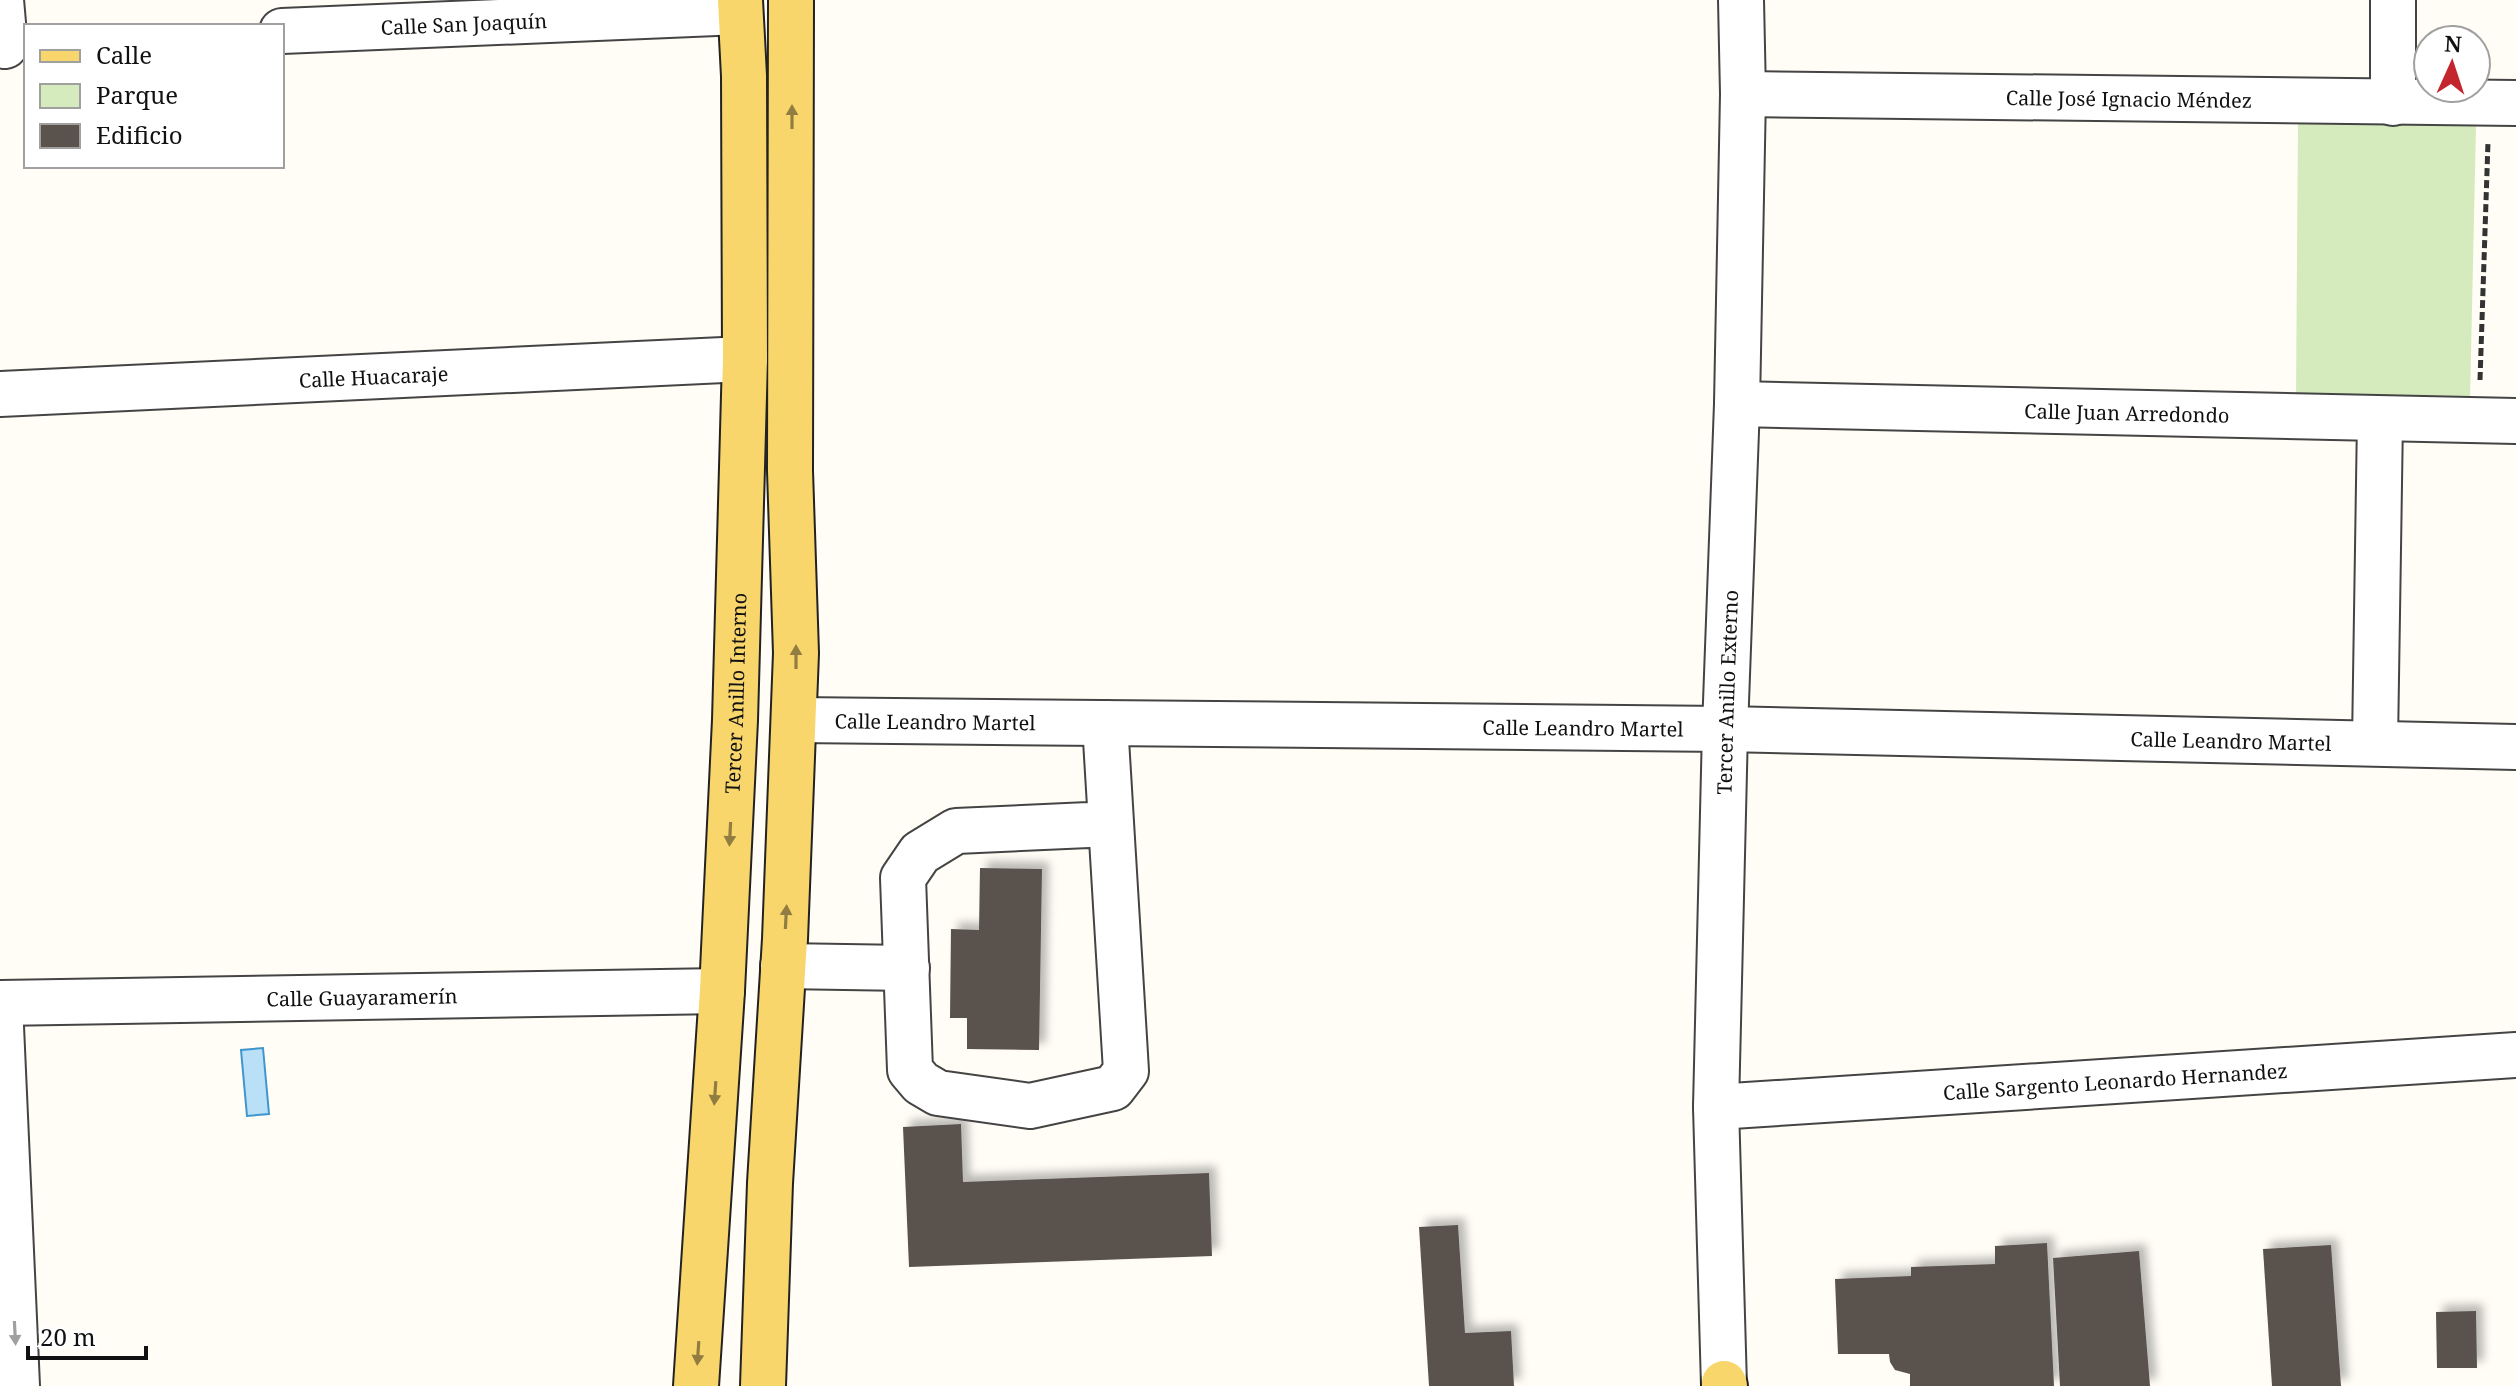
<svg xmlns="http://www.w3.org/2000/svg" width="2516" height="1386" font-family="'Noto Serif',serif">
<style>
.green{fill:#d5ebbd}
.water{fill:#b9e0f7;stroke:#3f96cf;stroke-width:2}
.building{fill:#5a524d;filter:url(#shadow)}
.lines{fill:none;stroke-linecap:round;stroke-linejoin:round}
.minor-casing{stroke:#444;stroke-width:48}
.major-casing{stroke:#222;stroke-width:48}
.path{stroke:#333;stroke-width:5;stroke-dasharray:8 4;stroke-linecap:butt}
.minor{stroke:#fff;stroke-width:44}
.major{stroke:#f9d66b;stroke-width:44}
.oneway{fill:#917d42}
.oneway2{fill:#a0a0a0}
.labels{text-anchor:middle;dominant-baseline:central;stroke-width:8;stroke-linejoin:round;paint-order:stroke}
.street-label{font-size:20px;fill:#111;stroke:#fff}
</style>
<defs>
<filter id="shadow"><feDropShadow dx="7" dy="-7" stdDeviation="4" flood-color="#0004"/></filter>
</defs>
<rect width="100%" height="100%" fill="#fffdf5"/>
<polygon class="green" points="2298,123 2476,126 2470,400 2296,397"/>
<polygon class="water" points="263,1048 269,1114 247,1116 241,1050"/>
<g class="building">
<polygon points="980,868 1042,869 1039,1050 967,1049 967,1018 950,1018 951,929 979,930"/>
<polygon points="961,1124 963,1182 1209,1173 1212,1256 909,1267 903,1127"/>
<polygon points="1458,1225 1465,1333 1511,1331 1514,1386 1429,1386 1419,1227"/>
<polygon points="2047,1243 2054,1386 1910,1386 1910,1374 1895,1370 1890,1362 1889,1354 1838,1354 1835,1279 1911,1276 1911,1267 1995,1264 1995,1246"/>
<polygon points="2331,1245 2341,1386 2272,1386 2263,1249"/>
<polygon points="2139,1251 2150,1386 2060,1386 2053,1258"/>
<polygon points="2476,1311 2477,1368 2437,1368 2436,1312"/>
</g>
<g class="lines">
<g class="minor-casing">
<g id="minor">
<polyline points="1,0 5,46"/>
<path id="s1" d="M282,31L740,12"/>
<path id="s2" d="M1743,94L2516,103"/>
<polyline points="2393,103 2393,0"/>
<path id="s3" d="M0,394L745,359"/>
<path id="s4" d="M1737,404L2516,421"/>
<path id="s5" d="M795,720L1725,729L2516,747"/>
<polyline points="1105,723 1126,1071 1113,1088 1030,1106 938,1093 921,1083 910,1070 903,878 920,853 956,831 1111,824"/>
<polyline points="2375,743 2380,419"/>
<polyline points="783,966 907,968"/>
<path id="s6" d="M0,1003L722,991"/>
<polyline points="0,1004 17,1386"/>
<path id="s7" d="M1716,1107L2516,1055"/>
<path id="s8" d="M1724,1386L1716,1107L1725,729L1737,404L1743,94L1741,0"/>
</g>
</g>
<g class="major-casing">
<g id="major">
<polyline points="1724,1383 1725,1386"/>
<path id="s9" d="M696,1386L722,991L735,720L745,359L744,76L740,0"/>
<polyline points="763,1386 770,1183 785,939 796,653 790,471 791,0"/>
</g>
</g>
<polyline class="path" points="2480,380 2488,142"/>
<use href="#minor" class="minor"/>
<use href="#major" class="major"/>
</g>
<defs><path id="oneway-solid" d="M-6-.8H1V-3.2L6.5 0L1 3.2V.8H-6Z" transform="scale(2)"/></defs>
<g class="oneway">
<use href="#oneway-solid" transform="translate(792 117) rotate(-90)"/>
<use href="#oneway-solid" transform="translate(796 657) rotate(-90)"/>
<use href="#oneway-solid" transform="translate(730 834) rotate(93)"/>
<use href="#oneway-solid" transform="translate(786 917) rotate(-87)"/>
<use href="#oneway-solid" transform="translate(715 1093) rotate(94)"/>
<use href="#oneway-solid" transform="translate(698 1353) rotate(94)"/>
</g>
<use class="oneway2" href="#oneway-solid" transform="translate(15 1333) rotate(87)"/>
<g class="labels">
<g class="street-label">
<text stroke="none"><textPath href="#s1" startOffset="182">Calle San Joaquín</textPath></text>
<text stroke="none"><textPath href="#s2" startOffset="386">Calle José Ignacio Méndez</textPath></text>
<text stroke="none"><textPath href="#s3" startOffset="374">Calle Huacaraje</textPath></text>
<text stroke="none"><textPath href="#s4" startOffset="390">Calle Juan Arredondo</textPath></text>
<text stroke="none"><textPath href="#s9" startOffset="694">Tercer Anillo Interno</textPath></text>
<text stroke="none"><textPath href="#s8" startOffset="694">Tercer Anillo Externo</textPath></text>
<text stroke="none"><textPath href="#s5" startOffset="140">Calle Leandro Martel</textPath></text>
<text stroke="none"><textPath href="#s5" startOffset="788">Calle Leandro Martel</textPath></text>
<text stroke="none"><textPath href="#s5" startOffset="1436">Calle Leandro Martel</textPath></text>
<text stroke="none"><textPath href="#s6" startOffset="362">Calle Guayaramerín</textPath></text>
<text stroke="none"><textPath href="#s7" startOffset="400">Calle Sargento Leonardo Hernandez</textPath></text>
</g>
</g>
<rect x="24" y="24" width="260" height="144" fill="#ffffff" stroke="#a0a0a0" stroke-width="2"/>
<rect x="40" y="50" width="40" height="12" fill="#f9d66b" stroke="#a0a0a0" stroke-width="2"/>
<text x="96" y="64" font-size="24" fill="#111111">Calle</text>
<rect x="40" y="84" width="40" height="24" fill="#d5ebbd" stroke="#a0a0a0" stroke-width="2"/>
<text x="96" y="104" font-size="24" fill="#111111">Parque</text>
<rect x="40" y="124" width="40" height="24" fill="#5a524d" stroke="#a0a0a0" stroke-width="2"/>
<text x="96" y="144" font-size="24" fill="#111111">Edificio</text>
<g transform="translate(2452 64) rotate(3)"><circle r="38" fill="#ffffff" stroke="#a0a0a0" stroke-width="2"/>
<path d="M0-6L14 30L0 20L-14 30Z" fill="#c4262e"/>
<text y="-12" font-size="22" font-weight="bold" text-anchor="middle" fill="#111111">N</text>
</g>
<path d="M28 1346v12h118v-12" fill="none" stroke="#111111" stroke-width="4"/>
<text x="40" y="1346" font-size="24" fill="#111111" stroke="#ffffff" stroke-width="6" paint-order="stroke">20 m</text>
</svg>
